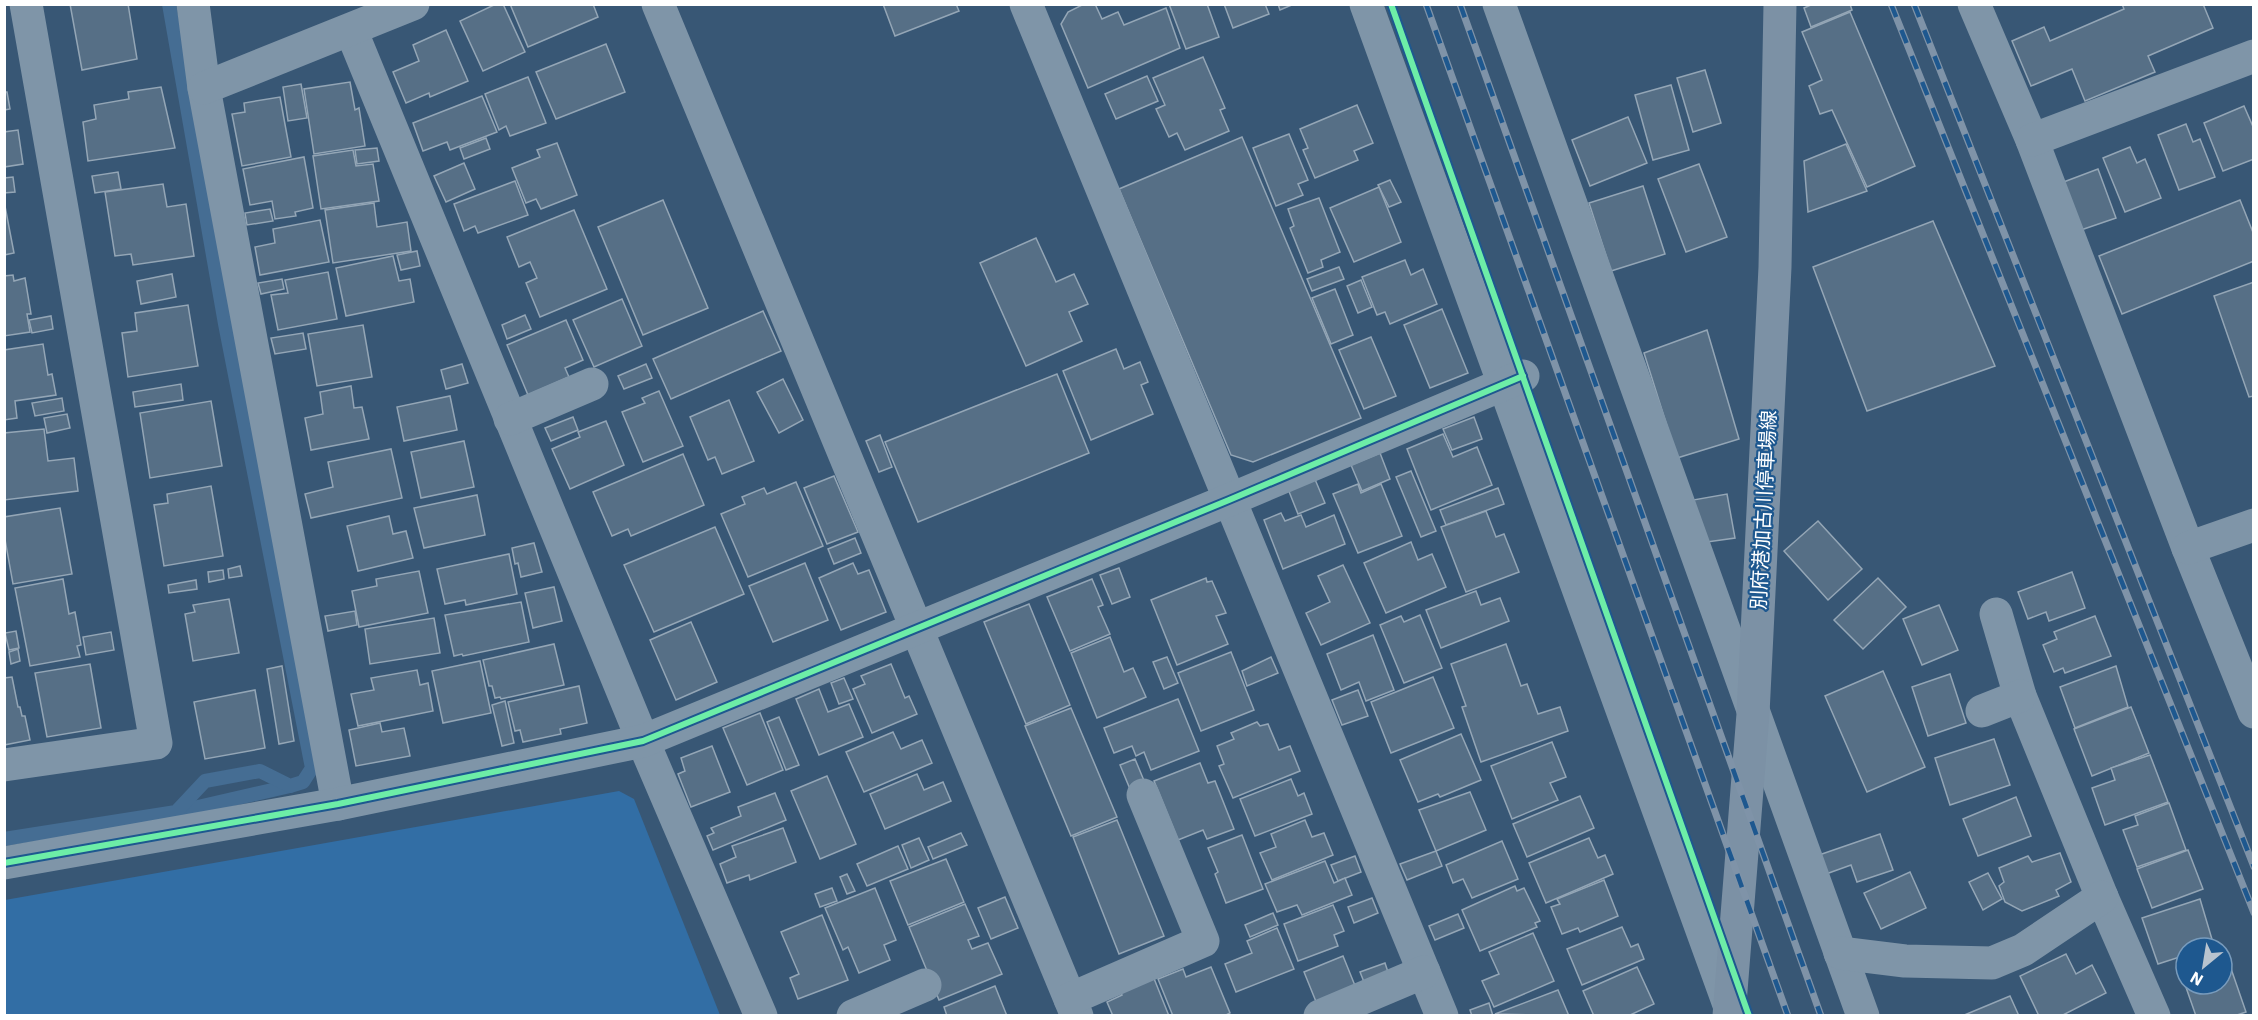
<svg xmlns="http://www.w3.org/2000/svg" width="2258" height="1020" font-family="'IBM Plex Sans','Noto Sans JP',sans-serif">
<style>
.green{fill:#326ea5}
.lines{fill:none;stroke-linecap:round;stroke-linejoin:round}
.stream{stroke:#456d93;stroke-width:14}
.building{fill:#566f86;stroke:#94a6b6;stroke-width:1.5}
.street{stroke:#7f95a8;stroke-width:33}
.secondary{stroke:#7c91a5;stroke-width:33}
.rail-casing{stroke:#7f93a8;stroke-width:7}
.rail{stroke:#1e588f;stroke-width:4.5;stroke-dasharray:14;stroke-linecap:butt}
.cycleway-casing{stroke:#1e588f;stroke-width:10}
.cycleway{stroke:#6deda7;stroke-width:6}
.labels{text-anchor:middle;dominant-baseline:central;stroke-width:4.5;stroke-linejoin:round;paint-order:stroke}
.street-label{font-size:20px;fill:#fff;stroke:#1e588f}
</style>
<rect width="100%" height="100%" fill="#385775"/>
<polygon class="green" points="619,791 634,799 720,1015 5,1015 5,900"/>
<g class="lines">
<g class="stream">
<polyline points="176,812 290,786"/>
<polyline points="4,839 176,812 205,781 260,771 290,786 303,782 312,768 225,324 169,4"/>
</g>
</g>
<g class="building">
<polygon points="70,4 128,4 137,59 82,70"/>
<polygon points="496,4 503,4 525,52 483,71 460,21"/>
<polygon points="510,4 593,4 598,17 528,47"/>
<polygon points="883,4 956,4 959,11 895,36"/>
<polygon points="1084,4 1095,4 1102,19 1118,12 1124,25 1166,8 1180,48 1088,88 1061,24 1068,12"/>
<polygon points="1169,4 1207,4 1219,37 1186,49"/>
<polygon points="1224,4 1265,4 1269,14 1233,28"/>
<polygon points="1278,4 1294,4 1280,10"/>
<polygon points="1813,4 1850,4 1852,10 1811,27 1804,8"/>
<polygon points="2122,4 2203,4 2213,28 2148,56 2155,72 2085,101 2072,69 2031,86 2012,41 2044,27 2050,41 2124,9"/>
<polygon points="1850,12 1915,166 1867,187 1832,110 1820,114 1809,86 1822,80 1802,32"/>
<polygon points="446,30 468,81 430,97 429,93 406,103 393,72 419,61 413,45"/>
<polygon points="606,44 625,92 556,119 536,72"/>
<polygon points="1203,57 1225,108 1220,110 1229,131 1185,150 1177,133 1169,137 1156,109 1165,105 1153,78"/>
<polygon points="1705,70 1721,123 1693,132 1677,78"/>
<polygon points="1147,76 1158,101 1116,119 1105,94"/>
<polygon points="528,77 546,123 510,136 506,126 499,130 485,94"/>
<polygon points="350,82 355,110 359,108 365,146 314,154 304,89"/>
<polygon points="301,84 307,118 288,121 283,87"/>
<polygon points="1671,85 1689,150 1653,160 1635,95"/>
<polygon points="161,87 175,148 88,161 83,122 96,119 94,105 129,99 128,92"/>
<polygon points="4,92 7,92 10,109 4,110"/>
<polygon points="482,96 497,132 450,150 447,142 423,151 413,123"/>
<polygon points="280,97 291,157 242,166 232,114 245,112 244,103"/>
<polygon points="1357,105 1373,143 1354,151 1358,160 1315,178 1303,150 1308,148 1300,129"/>
<polygon points="2244,106 2254,129 2254,159 2223,171 2204,123"/>
<polygon points="1628,117 1647,163 1590,186 1572,140"/>
<polygon points="2186,124 2193,142 2200,139 2215,177 2179,190 2158,135"/>
<polygon points="18,130 23,164 4,167 4,132"/>
<polygon points="1289,134 1308,180 1298,184 1303,195 1276,206 1253,148"/>
<polygon points="1242,137 1361,418 1253,462 1231,455 1119,189"/>
<polygon points="486,138 490,149 464,159 460,148"/>
<polygon points="557,143 577,195 541,209 536,199 526,203 512,168 540,157 537,150"/>
<polygon points="1846,144 1867,191 1808,212 1804,161"/>
<polygon points="2130,147 2137,163 2145,159 2161,198 2125,212 2103,158"/>
<polygon points="377,148 379,161 357,164 355,150"/>
<polygon points="353,150 356,166 373,164 379,201 321,209 313,156"/>
<polygon points="304,157 313,208 295,212 296,216 275,219 272,201 250,205 243,169"/>
<polygon points="464,163 475,189 446,202 434,176"/>
<polygon points="1699,164 1727,237 1686,252 1658,179"/>
<polygon points="2098,169 2116,218 2078,231 2061,183"/>
<polygon points="118,172 121,189 95,193 92,176"/>
<polygon points="13,177 15,192 4,193 4,178"/>
<polygon points="1390,180 1401,202 1389,207 1378,185"/>
<polygon points="515,181 528,215 478,233 475,226 464,231 454,204"/>
<polygon points="163,184 167,207 186,204 194,256 133,265 131,254 115,256 105,192"/>
<polygon points="1643,186 1665,254 1611,271 1589,203"/>
<polygon points="1379,187 1401,242 1354,262 1330,208"/>
<polygon points="1319,198 1340,252 1321,260 1323,267 1308,273 1290,228 1294,226 1288,209"/>
<polygon points="663,200 708,308 643,335 598,227"/>
<polygon points="2240,200 2254,235 2254,261 2122,314 2099,256"/>
<polygon points="4,201 14,253 4,255"/>
<polygon points="374,203 377,227 407,222 411,251 333,263 325,210"/>
<polygon points="270,209 273,221 247,225 245,213"/>
<polygon points="574,210 607,289 540,317 526,283 537,278 530,262 519,267 507,237"/>
<polygon points="320,220 329,262 260,275 255,247 275,243 273,229"/>
<polygon points="1933,221 1995,366 1867,411 1813,267"/>
<polygon points="1036,238 1056,282 1074,274 1088,304 1069,312 1082,341 1026,366 980,263"/>
<polygon points="417,251 420,266 401,270 397,255"/>
<polygon points="393,256 399,281 410,279 414,302 346,316 336,268"/>
<polygon points="1405,260 1411,275 1423,269 1437,304 1390,324 1385,312 1377,315 1362,277"/>
<polygon points="1339,267 1344,279 1312,291 1307,279"/>
<polygon points="328,272 337,319 278,330 271,295 288,293 285,280"/>
<polygon points="172,274 176,297 141,304 137,281"/>
<polygon points="13,275 14,281 25,278 31,314 27,314 30,332 4,336 4,276"/>
<polygon points="282,279 284,289 261,294 258,283"/>
<polygon points="1361,280 1372,307 1358,313 1347,286"/>
<polygon points="2254,282 2254,396 2249,397 2214,296"/>
<polygon points="1335,289 1353,335 1331,344 1312,298"/>
<polygon points="622,299 642,346 594,367 573,320"/>
<polygon points="188,305 198,366 128,377 122,333 137,331 135,313"/>
<polygon points="1442,309 1468,373 1430,388 1404,325"/>
<polygon points="763,311 781,351 671,399 653,359"/>
<polygon points="525,315 531,329 507,339 502,325"/>
<polygon points="51,316 53,329 32,333 29,320"/>
<polygon points="566,320 583,360 565,368 569,377 528,395 507,345"/>
<polygon points="363,325 372,377 317,386 308,334"/>
<polygon points="1707,330 1739,439 1677,458 1644,353"/>
<polygon points="303,333 306,349 275,354 271,338"/>
<polygon points="1371,337 1396,396 1364,409 1339,350"/>
<polygon points="43,344 48,375 52,374 56,395 15,401 17,418 4,420 4,350"/>
<polygon points="1116,349 1124,369 1140,362 1148,382 1141,385 1153,414 1091,440 1063,371"/>
<polygon points="462,364 468,383 446,389 441,370"/>
<polygon points="646,364 652,378 624,389 618,376"/>
<polygon points="1057,374 1089,453 918,522 885,442"/>
<polygon points="783,379 803,420 779,433 757,392"/>
<polygon points="181,384 183,400 135,407 133,392"/>
<polygon points="351,386 354,408 362,407 369,439 311,450 305,418 323,414 320,392"/>
<polygon points="659,391 683,446 643,462 622,412 645,403 642,398"/>
<polygon points="450,396 457,430 404,441 397,407"/>
<polygon points="62,398 64,411 35,416 32,403"/>
<polygon points="729,400 754,461 722,474 715,457 708,460 690,417"/>
<polygon points="211,401 222,466 150,478 140,413"/>
<polygon points="67,414 70,428 47,433 44,418"/>
<polygon points="573,417 578,430 551,441 545,428"/>
<polygon points="1474,417 1482,439 1452,450 1443,429"/>
<polygon points="606,421 624,465 570,489 552,449 580,437 578,432"/>
<polygon points="44,429 48,461 74,458 78,491 4,500 4,433"/>
<polygon points="1443,434 1453,457 1477,447 1492,485 1431,510 1407,449"/>
<polygon points="880,435 892,467 879,472 866,441"/>
<polygon points="464,441 474,487 421,498 411,452"/>
<polygon points="391,449 402,498 311,518 305,494 333,487 328,462"/>
<polygon points="1380,453 1390,479 1362,491 1351,465"/>
<polygon points="683,454 704,505 631,536 628,529 612,536 593,492"/>
<polygon points="1411,471 1436,531 1421,537 1396,477"/>
<polygon points="834,476 858,532 827,544 804,488"/>
<polygon points="1314,477 1325,503 1298,514 1288,489"/>
<polygon points="796,482 823,546 748,577 721,514 745,504 742,497 764,488 767,494"/>
<polygon points="1358,484 1361,493 1381,484 1402,536 1358,553 1333,494"/>
<polygon points="211,486 223,556 164,566 154,505 168,503 167,494"/>
<polygon points="1498,488 1504,504 1446,525 1440,510"/>
<polygon points="1727,494 1735,538 1700,543 1693,500"/>
<polygon points="477,495 485,535 424,548 414,508"/>
<polygon points="60,508 72,574 13,584 4,534 4,517"/>
<polygon points="1486,511 1496,537 1504,534 1519,572 1466,592 1441,527"/>
<polygon points="1281,513 1285,521 1301,515 1306,527 1334,515 1345,544 1283,569 1264,520"/>
<polygon points="389,516 393,534 406,531 413,558 358,571 347,526"/>
<polygon points="1818,521 1862,569 1828,600 1784,551"/>
<polygon points="715,527 744,594 654,632 624,565"/>
<polygon points="855,538 861,553 834,564 828,549"/>
<polygon points="1411,542 1418,560 1432,554 1446,587 1386,613 1364,563"/>
<polygon points="534,543 542,572 521,577 518,563 515,564 512,548"/>
<polygon points="509,554 517,594 466,605 465,600 445,604 437,569"/>
<polygon points="805,563 828,620 773,642 749,586"/>
<polygon points="853,563 858,574 869,570 886,612 841,630 819,578"/>
<polygon points="1343,565 1370,623 1321,645 1306,613 1330,602 1318,576"/>
<polygon points="240,566 242,576 229,578 228,569"/>
<polygon points="1119,568 1130,597 1112,604 1100,575"/>
<polygon points="223,570 224,579 209,582 208,572"/>
<polygon points="419,571 428,613 359,627 352,591 377,586 376,579"/>
<polygon points="2072,572 2085,608 2049,621 2046,612 2028,619 2018,592"/>
<polygon points="1206,578 1207,582 1212,581 1226,613 1216,616 1228,644 1177,665 1151,600"/>
<polygon points="1878,578 1906,607 1863,649 1834,620"/>
<polygon points="63,579 69,614 75,612 81,645 77,646 80,657 30,666 15,588"/>
<polygon points="1092,579 1103,605 1098,607 1110,634 1070,651 1047,597"/>
<polygon points="196,580 197,589 169,593 168,585"/>
<polygon points="554,587 562,621 533,628 525,593"/>
<polygon points="1476,591 1481,605 1500,598 1509,621 1441,648 1426,610"/>
<polygon points="229,599 239,653 193,661 185,614 195,612 193,605"/>
<polygon points="521,602 529,642 463,656 462,654 454,656 445,615"/>
<polygon points="1029,604 1070,705 1026,724 984,622"/>
<polygon points="1939,605 1958,650 1922,665 1903,619"/>
<polygon points="355,611 357,625 328,631 325,616"/>
<polygon points="1420,615 1442,668 1404,683 1380,625 1401,616 1404,622"/>
<polygon points="2095,616 2111,656 2065,673 2063,668 2054,672 2043,645 2057,639 2054,632"/>
<polygon points="434,618 440,653 370,664 365,629"/>
<polygon points="691,622 717,682 676,700 650,640"/>
<polygon points="16,631 19,648 9,650 5,633"/>
<polygon points="111,632 114,650 86,655 83,637"/>
<polygon points="1373,635 1394,690 1366,701 1359,682 1341,690 1327,654"/>
<polygon points="1110,637 1124,672 1133,668 1146,697 1097,718 1071,653"/>
<polygon points="554,644 564,685 501,699 500,697 495,698 492,686 489,686 483,660"/>
<polygon points="1506,644 1521,686 1527,684 1538,714 1560,707 1568,731 1481,762 1462,707 1466,706 1451,664"/>
<polygon points="18,649 20,661 11,664 9,652"/>
<polygon points="1231,652 1254,710 1201,731 1178,673"/>
<polygon points="1167,657 1178,683 1164,689 1153,662"/>
<polygon points="1271,657 1278,673 1247,686 1242,671"/>
<polygon points="480,661 491,713 443,723 432,671"/>
<polygon points="90,664 101,728 47,737 35,673"/>
<polygon points="891,664 905,698 909,696 917,714 872,733 853,689 865,684 861,676"/>
<polygon points="282,666 294,741 279,744 267,669"/>
<polygon points="2116,666 2128,707 2075,728 2060,687"/>
<polygon points="417,670 420,685 428,683 433,711 358,726 351,694 374,690 371,678"/>
<polygon points="1883,671 1925,767 1867,792 1825,696"/>
<polygon points="1950,674 1966,723 1928,736 1912,687"/>
<polygon points="12,677 18,707 20,707 22,716 25,716 30,740 4,745 4,678"/>
<polygon points="1433,677 1454,728 1391,753 1371,702"/>
<polygon points="844,678 853,699 839,704 831,683"/>
<polygon points="579,686 587,723 560,729 561,734 523,742 520,730 515,731 508,702"/>
<polygon points="819,689 828,712 849,704 863,737 819,755 796,699"/>
<polygon points="255,690 265,748 205,759 194,702"/>
<polygon points="1358,690 1368,716 1342,725 1332,700"/>
<polygon points="1178,699 1199,751 1151,770 1144,752 1136,756 1132,746 1114,753 1104,728"/>
<polygon points="505,701 514,743 502,746 492,705"/>
<polygon points="2131,707 2149,753 2092,776 2074,729"/>
<polygon points="1071,708 1117,817 1071,836 1025,726"/>
<polygon points="760,713 783,770 747,785 723,728"/>
<polygon points="779,717 799,765 786,770 767,722"/>
<polygon points="1257,722 1260,726 1268,724 1279,750 1290,746 1300,771 1233,798 1219,766 1224,764 1217,746 1234,739 1231,733"/>
<polygon points="380,723 382,732 404,728 410,756 356,766 349,730"/>
<polygon points="893,732 901,749 922,740 932,763 864,792 846,752"/>
<polygon points="1461,734 1481,780 1440,797 1438,794 1418,802 1400,760"/>
<polygon points="1994,739 2010,785 1950,805 1935,758"/>
<polygon points="1552,742 1566,777 1550,783 1558,800 1512,819 1491,766"/>
<polygon points="712,746 730,792 691,807 678,774 685,771 681,758"/>
<polygon points="2150,755 2168,802 2105,825 2092,788 2115,780 2111,768"/>
<polygon points="1135,759 1145,783 1130,789 1120,765"/>
<polygon points="1200,763 1208,783 1215,781 1234,829 1207,839 1203,830 1178,840 1154,781"/>
<polygon points="917,774 924,790 943,782 951,801 885,829 870,794"/>
<polygon points="827,776 856,844 820,859 791,791"/>
<polygon points="1291,779 1298,796 1304,793 1312,814 1255,836 1240,799"/>
<polygon points="1470,792 1486,830 1436,851 1419,810"/>
<polygon points="775,793 786,820 713,850 707,836 714,833 711,828 741,816 738,807"/>
<polygon points="1580,796 1594,828 1527,857 1513,824"/>
<polygon points="2016,797 2031,836 1978,856 1963,819"/>
<polygon points="2169,803 2186,850 2137,867 2123,830 2138,825 2135,816"/>
<polygon points="1117,820 1164,936 1119,954 1073,837"/>
<polygon points="1305,820 1312,837 1324,833 1333,855 1272,880 1260,853 1276,847 1271,834"/>
<polygon points="783,828 796,862 750,880 749,875 727,883 720,864 736,857 732,846"/>
<polygon points="961,833 967,845 933,859 928,847"/>
<polygon points="1880,834 1893,870 1857,882 1851,865 1826,874 1819,855"/>
<polygon points="1242,835 1263,889 1226,903 1215,874 1218,872 1208,848"/>
<polygon points="919,838 929,860 911,868 902,845"/>
<polygon points="1589,838 1598,858 1605,855 1613,874 1546,903 1529,863"/>
<polygon points="1502,841 1518,879 1472,898 1463,879 1453,883 1446,865"/>
<polygon points="898,846 908,869 867,886 857,864"/>
<polygon points="2188,850 2203,889 2152,908 2137,869"/>
<polygon points="1436,851 1442,866 1407,880 1400,864"/>
<polygon points="2060,853 2071,882 2056,890 2059,896 2022,911 2005,902 1999,886 2004,882 1999,868 2028,856 2032,862"/>
<polygon points="1355,856 1361,872 1338,881 1331,865"/>
<polygon points="946,859 964,902 908,925 890,881"/>
<polygon points="1325,861 1334,883 1345,878 1352,895 1302,915 1297,905 1277,912 1265,884"/>
<polygon points="1910,872 1926,908 1881,929 1864,893"/>
<polygon points="1988,873 2002,899 1983,910 1969,882"/>
<polygon points="847,874 855,891 847,894 840,877"/>
<polygon points="1604,880 1618,916 1580,932 1578,928 1562,934 1551,907 1560,904 1557,899"/>
<polygon points="1515,886 1517,891 1524,888 1540,921 1535,923 1537,927 1480,951 1462,910"/>
<polygon points="832,888 837,901 820,907 815,894"/>
<polygon points="875,888 896,940 884,945 890,960 859,973 848,947 843,950 825,908"/>
<polygon points="1005,897 1018,928 991,939 978,908"/>
<polygon points="1372,898 1378,913 1354,923 1348,907"/>
<polygon points="2200,899 2214,946 2186,948 2186,955 2158,964 2142,918"/>
<polygon points="965,904 979,936 968,940 972,949 988,943 1002,974 939,1000 909,927"/>
<polygon points="1333,905 1344,931 1334,935 1338,946 1298,961 1284,924"/>
<polygon points="1273,913 1278,925 1250,937 1245,925"/>
<polygon points="1458,914 1464,928 1435,940 1429,926"/>
<polygon points="822,915 848,980 798,999 790,978 799,974 781,932"/>
<polygon points="1622,927 1631,947 1638,944 1644,959 1582,985 1567,949"/>
<polygon points="1277,928 1294,969 1236,992 1225,964 1252,953 1247,941"/>
<polygon points="1533,933 1554,981 1494,1007 1482,981 1499,974 1489,952"/>
<polygon points="2066,954 2076,974 2092,965 2106,993 2061,1016 2039,1016 2020,976"/>
<polygon points="1343,956 1358,993 1319,1009 1304,972"/>
<polygon points="2227,957 2246,1012 2234,1016 2196,1016 2181,973 2186,972 2186,984 2222,984 2222,959"/>
<polygon points="1385,963 1390,978 1366,987 1360,972"/>
<polygon points="1211,967 1230,1013 1224,1016 1173,1016 1158,979 1183,969 1186,977"/>
<polygon points="1637,967 1654,1004 1628,1016 1594,1016 1583,991"/>
<polygon points="1153,976 1169,1016 1113,1016 1107,1002 1122,995 1120,990"/>
<polygon points="995,986 1007,1016 947,1016 944,1007"/>
<polygon points="1558,990 1569,1016 1495,1014"/>
<polygon points="2010,996 2019,1016 1962,1016"/>
<polygon points="1489,1003 1493,1016 1472,1016 1470,1010"/>
</g>
<g class="lines">
<g class="street">
<polyline points="193,4 204,88 338,804"/>
<polyline points="658,4 1077,1016"/>
<polyline points="1026,4 1442,1016"/>
<polyline points="1366,4 1731,1010"/>
<polyline points="1499,4 1863,1016"/>
<polyline points="1974,4 2032,140 2188,548 2254,712"/>
<polyline points="351,30 643,741 761,1016"/>
<polyline points="204,88 413,4"/>
<polyline points="2032,140 2254,56"/>
<polyline points="510,419 592,384"/>
<polyline points="2188,548 2254,525"/>
<polyline points="1996,614 2020,696 2102,897 2154,1016"/>
<polyline points="1982,711 2020,696"/>
<polyline points="4,765 156,743 26,4"/>
<polyline points="4,863 338,804 643,741 1229,500 1523,376"/>
<polyline points="1840,953 1905,961 1992,963 2023,950 2102,897"/>
<polyline points="1070,999 1203,941 1143,795"/>
<polyline points="853,1016 925,985"/>
<polyline points="1320,1016 1424,972"/>
</g>
<polyline class="secondary" points="1729,1016 1753,714 1775,267 1780,4"/>
<g class="rail-casing">
<g id="rail">
<polyline points="1426,4 1788,1016"/>
<polyline points="1460,4 1821,1016"/>
<polyline points="1891,4 2254,913"/>
<polyline points="1914,4 2254,867"/>
</g>
</g>
<use href="#rail" class="rail"/>
<g class="cycleway-casing">
<g id="cycleway">
<polyline points="1391,4 1749,1016"/>
<polyline points="4,863 338,804 643,741 1229,500 1523,376"/>
</g>
</g>
<use href="#cycleway" class="cycleway"/>
</g>
<g class="labels">
<g class="street-label">
<text transform="translate(1763 510) rotate(-87)">別府港加古川停車場線</text>
</g>
</g>
<rect width="2258" height="1020" fill="none" stroke="#ffffff" stroke-width="12"/>
<g transform="translate(2204 966) rotate(210)"><circle r="28" fill="#1e588f" stroke="#789bbc" stroke-width="1.5"/>
<path d="M0-4.5L10 22L0 15L-10 22Z" fill="#b9c4cf"/>
<text y="-9" font-size="16" font-weight="bold" text-anchor="middle" fill="#ffffff">N</text>
</g>
</svg>
